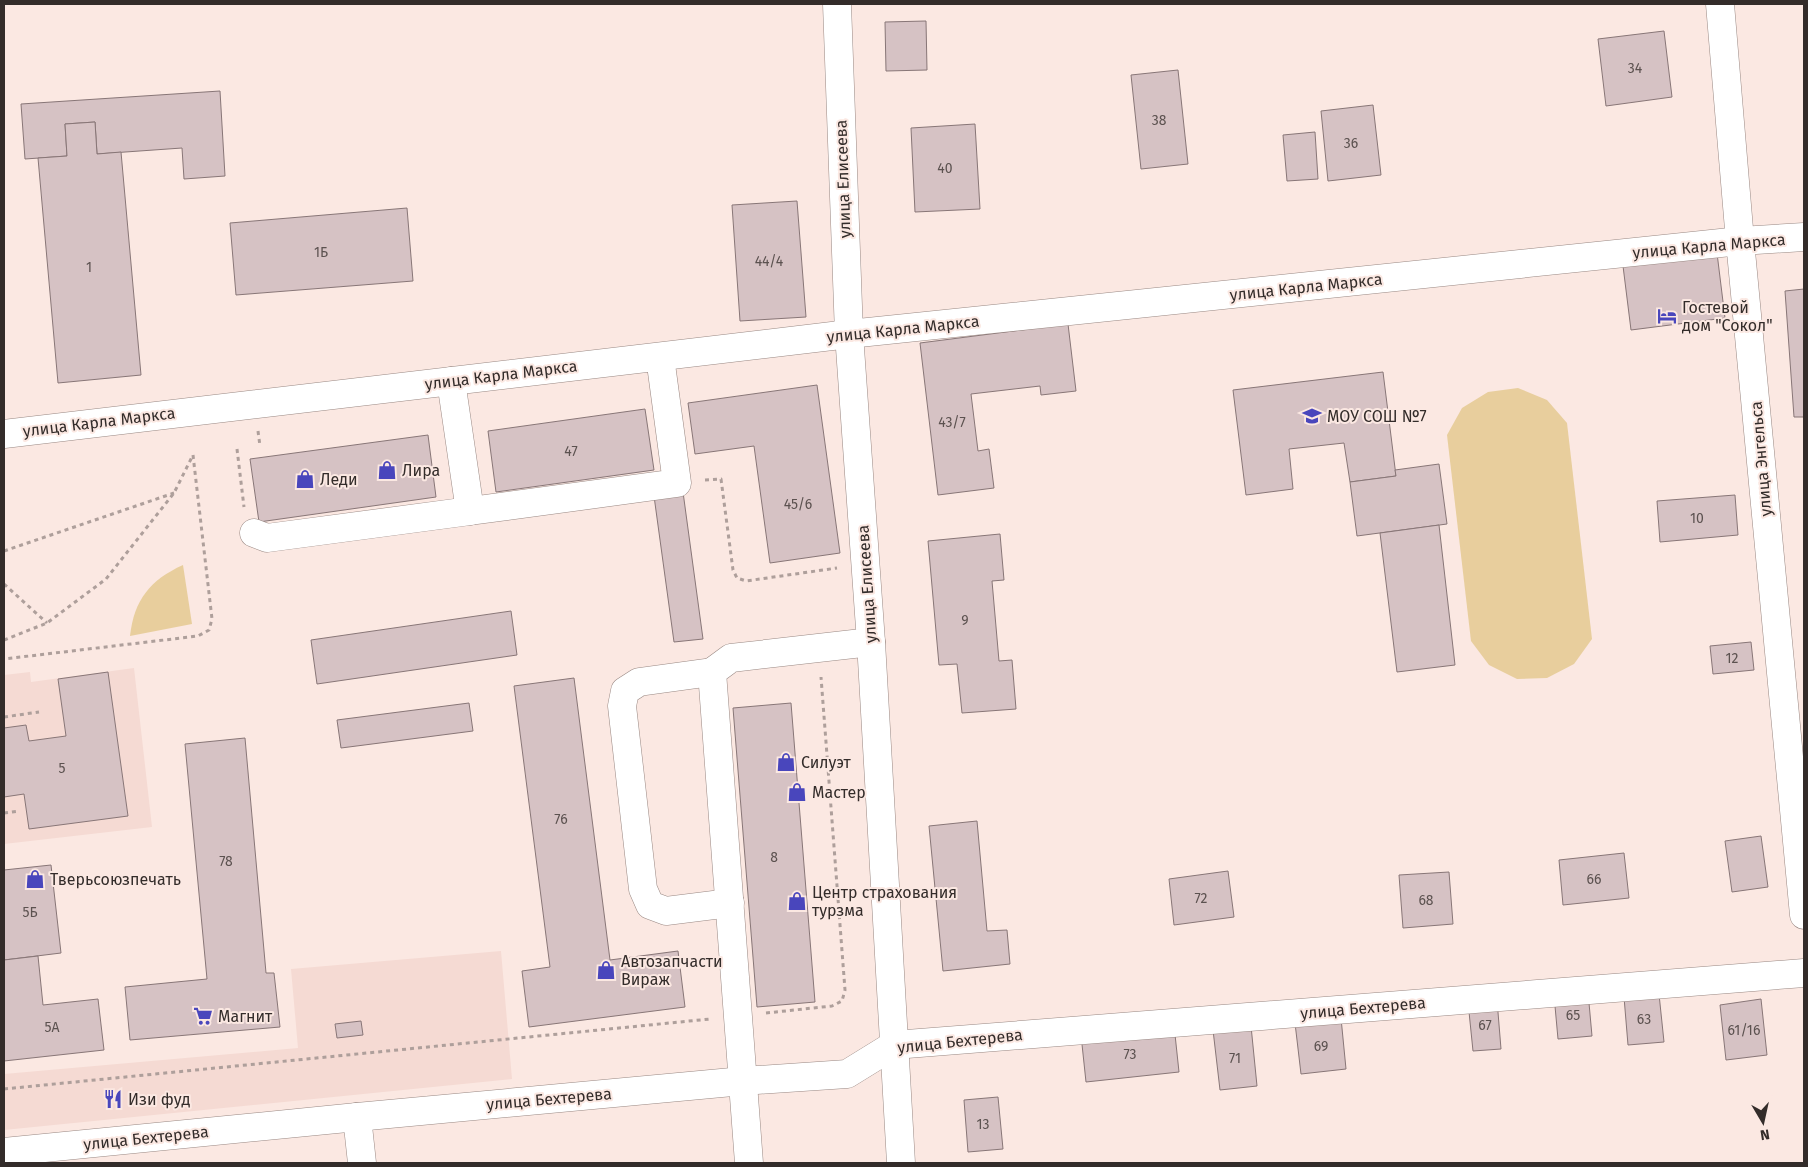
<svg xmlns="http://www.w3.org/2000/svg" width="1808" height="1167" font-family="'Fira Sans',sans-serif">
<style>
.built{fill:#f5dad3}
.green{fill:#e8ce9d}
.building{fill:#d6c2c4;stroke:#887677}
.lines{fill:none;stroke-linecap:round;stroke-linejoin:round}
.minor-casing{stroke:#998883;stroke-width:29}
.path{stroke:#ae9f9b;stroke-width:3;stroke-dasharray:4 4;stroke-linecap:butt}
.minor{stroke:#fff;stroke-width:28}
.labels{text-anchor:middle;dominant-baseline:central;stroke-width:4;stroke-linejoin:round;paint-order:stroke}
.number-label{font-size:14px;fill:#5c5250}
.street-label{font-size:16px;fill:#332c2a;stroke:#fbe8e2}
.poi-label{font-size:16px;fill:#332c2a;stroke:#fbe8e2;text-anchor:start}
</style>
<rect width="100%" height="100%" fill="#fbe8e2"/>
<g class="built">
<polygon points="134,668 152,827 4,844 4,675 30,672 31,682"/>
<polygon points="501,951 512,1079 4,1130 4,1074 298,1048 291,969"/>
</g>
<g class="green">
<polygon points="1518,388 1547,400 1567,423 1592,639 1574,664 1547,678 1517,679 1489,665 1471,641 1447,435 1462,408 1488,392"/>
<path d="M183,565L192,624L130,636C134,600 150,580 183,565Z"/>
</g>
<g class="building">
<polygon points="926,21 927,70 886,71 885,22"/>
<polygon points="1664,31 1672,97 1606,106 1598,39"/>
<polygon points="1178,70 1188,164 1141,169 1131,75"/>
<polygon points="220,91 225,176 184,179 182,148 97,154 95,122 65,124 67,156 25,159 21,104"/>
<polygon points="1373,105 1381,175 1328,181 1321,111"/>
<polygon points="95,122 97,154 121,152 141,375 58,383 38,158 67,156 65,124"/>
<polygon points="975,124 980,209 915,212 911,128"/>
<polygon points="1315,132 1318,179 1287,181 1283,135"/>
<polygon points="797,201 806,317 740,321 732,205"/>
<polygon points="407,208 413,281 236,295 230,223"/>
<polygon points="1717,253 1725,318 1631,330 1623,266"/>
<polygon points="1804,289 1804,417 1794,417 1785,291"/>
<polygon points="1068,324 1076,391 1041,395 1040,386 971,394 978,451 989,449 994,488 938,495 920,343"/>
<polygon points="1383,372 1396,476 1350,482 1344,443 1289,449 1293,489 1246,495 1233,390"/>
<polygon points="817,385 840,553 770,563 754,446 695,454 688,403"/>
<polygon points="645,409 654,470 496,492 488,431"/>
<polygon points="428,435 436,497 259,522 250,459"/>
<polygon points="1439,464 1447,524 1357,536 1350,482 1396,476 1395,470"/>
<polygon points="683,492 703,639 674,642 654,496"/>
<polygon points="1735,495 1738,535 1660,542 1657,501"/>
<polygon points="1439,525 1455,665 1397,672 1380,533"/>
<polygon points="1000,534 1004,580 992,581 999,661 1012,660 1016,709 962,713 957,664 939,665 928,541"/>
<polygon points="511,611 517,655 317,684 311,640"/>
<polygon points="1751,642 1754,670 1713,674 1710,646"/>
<polygon points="108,672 128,816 29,829 24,794 4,797 4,728 26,725 29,741 66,736 58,679"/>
<polygon points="574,678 610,960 678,951 685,1007 529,1027 522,971 550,967 514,686"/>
<polygon points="469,703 473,731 341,748 337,720"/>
<polygon points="791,703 815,1002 757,1007 733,708"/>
<polygon points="245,738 266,973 274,973 280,1027 130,1040 125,987 207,979 185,744"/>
<polygon points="977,821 987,931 1007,930 1010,964 943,971 929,826"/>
<polygon points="1761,836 1768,887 1732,892 1725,841"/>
<polygon points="1624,853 1629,898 1563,905 1559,860"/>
<polygon points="51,865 61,953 4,960 4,870"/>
<polygon points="1228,871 1234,917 1174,925 1169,879"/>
<polygon points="1449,872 1453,924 1403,928 1399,875"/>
<polygon points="38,956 43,1005 98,999 104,1050 4,1061 4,960"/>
<polygon points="1588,992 1592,1036 1558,1039 1554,995"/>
<polygon points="1659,994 1664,1042 1628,1045 1624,997"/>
<polygon points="1761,999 1767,1055 1726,1060 1720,1005"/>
<polygon points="1497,1000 1501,1049 1473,1051 1468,1002"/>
<polygon points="1341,1018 1346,1069 1301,1074 1295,1023"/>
<polygon points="361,1021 363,1035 337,1038 335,1024"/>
<polygon points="1174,1025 1179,1072 1086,1082 1081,1035"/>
<polygon points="1251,1026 1257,1086 1220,1090 1213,1030"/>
<polygon points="998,1097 1003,1149 968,1152 964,1100"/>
</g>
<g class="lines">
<g class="minor-casing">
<g id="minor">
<polyline points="837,4 849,334 871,642 901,1163"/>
<polyline points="1720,4 1740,241 1804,915"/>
<polyline points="4,434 849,334 1740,241 1804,237"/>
<polyline points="470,511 677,483 660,357"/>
<polyline points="254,533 267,538 470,511 451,381"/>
<polyline points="712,672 639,682 625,691 622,706 643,889 650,905 666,911 730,903"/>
<polyline points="357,1117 362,1163"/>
<polyline points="4,1152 357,1117 743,1081 847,1074 894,1045 1804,973"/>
<polyline points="749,1163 712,672 731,658 871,642"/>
</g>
</g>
<g class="path">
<polyline points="258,431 260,446"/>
<polyline points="237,449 244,507"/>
<polyline points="705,480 721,479 733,570 737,578 746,581 837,568"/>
<polyline points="4,551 174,493"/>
<polyline points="4,584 47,623"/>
<polyline points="4,640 47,623 106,579 174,493 193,455 212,619 209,630 198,636 4,659"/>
<polyline points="4,717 39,712"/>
<polyline points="4,813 19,811"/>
<polyline points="766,1013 832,1006 842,1001 845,990 821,677"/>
<polyline points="4,1089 710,1019"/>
</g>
<use href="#minor" class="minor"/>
</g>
<defs>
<g id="hotel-bare" transform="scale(1.5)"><path d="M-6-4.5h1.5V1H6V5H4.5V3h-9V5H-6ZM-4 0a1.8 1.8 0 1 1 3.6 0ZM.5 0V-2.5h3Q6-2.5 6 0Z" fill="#4946bc" stroke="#fbe8e2" stroke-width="2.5" paint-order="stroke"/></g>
<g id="school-bare" transform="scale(1.5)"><path d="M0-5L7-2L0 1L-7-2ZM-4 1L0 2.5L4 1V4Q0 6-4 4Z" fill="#4946bc" stroke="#fbe8e2" stroke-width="2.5" paint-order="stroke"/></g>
<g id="shop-bare" transform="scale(1.5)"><path d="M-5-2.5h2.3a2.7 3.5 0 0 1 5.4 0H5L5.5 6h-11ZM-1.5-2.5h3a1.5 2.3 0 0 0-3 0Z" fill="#4946bc" stroke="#fbe8e2" stroke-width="2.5" paint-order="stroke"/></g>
<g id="supermarket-bare" transform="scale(1.5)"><path d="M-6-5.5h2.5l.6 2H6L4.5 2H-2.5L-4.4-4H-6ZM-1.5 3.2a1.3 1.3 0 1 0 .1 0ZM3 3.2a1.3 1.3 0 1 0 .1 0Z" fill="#4946bc" stroke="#fbe8e2" stroke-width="2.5" paint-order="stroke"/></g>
<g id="restaurant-bare" transform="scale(1.5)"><path d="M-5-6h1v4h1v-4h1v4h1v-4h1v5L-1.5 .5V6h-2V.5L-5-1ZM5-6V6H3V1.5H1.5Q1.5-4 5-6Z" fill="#4946bc" stroke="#fbe8e2" stroke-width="2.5" paint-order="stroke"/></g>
</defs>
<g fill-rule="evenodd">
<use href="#hotel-bare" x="1667" y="316"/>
<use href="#school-bare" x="1312" y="416"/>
<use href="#shop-bare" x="387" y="470"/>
<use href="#shop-bare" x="305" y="479"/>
<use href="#shop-bare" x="786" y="762"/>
<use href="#shop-bare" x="797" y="792"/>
<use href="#shop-bare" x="35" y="879"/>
<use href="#shop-bare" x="797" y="901"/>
<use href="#shop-bare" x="606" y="970"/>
<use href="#supermarket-bare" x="203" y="1016"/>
<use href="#restaurant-bare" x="113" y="1099"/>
</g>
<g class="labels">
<g class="number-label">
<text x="1635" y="68">34</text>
<text x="1159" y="120">38</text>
<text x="1351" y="143">36</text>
<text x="945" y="168">40</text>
<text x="321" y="252">1Б</text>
<text x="769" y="261">44/4</text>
<text x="89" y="267">1</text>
<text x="952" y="422">43/7</text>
<text x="571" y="451">47</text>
<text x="798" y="504">45/6</text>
<text x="1697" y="518">10</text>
<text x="965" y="620">9</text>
<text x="1732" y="658">12</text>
<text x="62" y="768">5</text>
<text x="561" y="819">76</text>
<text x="774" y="857">8</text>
<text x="226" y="861">78</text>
<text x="1594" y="879">66</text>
<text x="1201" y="898">72</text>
<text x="1426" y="900">68</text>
<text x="30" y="912">5Б</text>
<text x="1573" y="1015">65</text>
<text x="1644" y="1019">63</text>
<text x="1485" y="1025">67</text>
<text x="52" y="1027">5А</text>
<text x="1744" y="1030">61/16</text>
<text x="1321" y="1046">69</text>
<text x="1130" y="1054">73</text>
<text x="1235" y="1058">71</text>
<text x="983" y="1124">13</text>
</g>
<g class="street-label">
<text transform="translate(843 179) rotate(-92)">улица Елисеева</text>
<text transform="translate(1709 246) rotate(-5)">улица Карла Маркса</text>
<text transform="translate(1306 287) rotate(-6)">улица Карла Маркса</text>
<text transform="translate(903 329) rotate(-6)">улица Карла Маркса</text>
<text transform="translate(501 375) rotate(-7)">улица Карла Маркса</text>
<text transform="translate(99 422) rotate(-7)">улица Карла Маркса</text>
<text transform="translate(1761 459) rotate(-95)">улица Энгельса</text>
<text transform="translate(867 584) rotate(-94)">улица Елисеева</text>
<text transform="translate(1363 1008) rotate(-5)">улица Бехтерева</text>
<text transform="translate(960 1041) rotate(-6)">улица Бехтерева</text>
<text transform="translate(549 1099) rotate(-5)">улица Бехтерева</text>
<text transform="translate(146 1138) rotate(-6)">улица Бехтерева</text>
</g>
<g class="poi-label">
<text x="1682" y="307">Гостевой<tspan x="1682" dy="18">дом "Сокол"</tspan></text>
<text x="1327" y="416">МОУ СОШ №7</text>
<text x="402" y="470">Лира</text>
<text x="320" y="479">Леди</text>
<text x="801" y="762">Силуэт</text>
<text x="812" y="792">Мастер</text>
<text x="50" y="879">Тверьсоюзпечать</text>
<text x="812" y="892">Центр страхования<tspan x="812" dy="18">турзма</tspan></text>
<text x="621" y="961">Автозапчасти<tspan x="621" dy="18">Вираж</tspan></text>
<text x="218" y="1016">Магнит</text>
<text x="128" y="1099">Изи фуд</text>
</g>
</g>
<rect width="1808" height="1167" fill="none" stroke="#332c2a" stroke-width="10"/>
<g transform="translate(1763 1122) rotate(171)" stroke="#fbe8e2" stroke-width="4" paint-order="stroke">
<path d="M0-4L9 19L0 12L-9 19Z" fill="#332c2a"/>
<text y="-8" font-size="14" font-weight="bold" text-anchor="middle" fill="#332c2a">N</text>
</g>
</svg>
